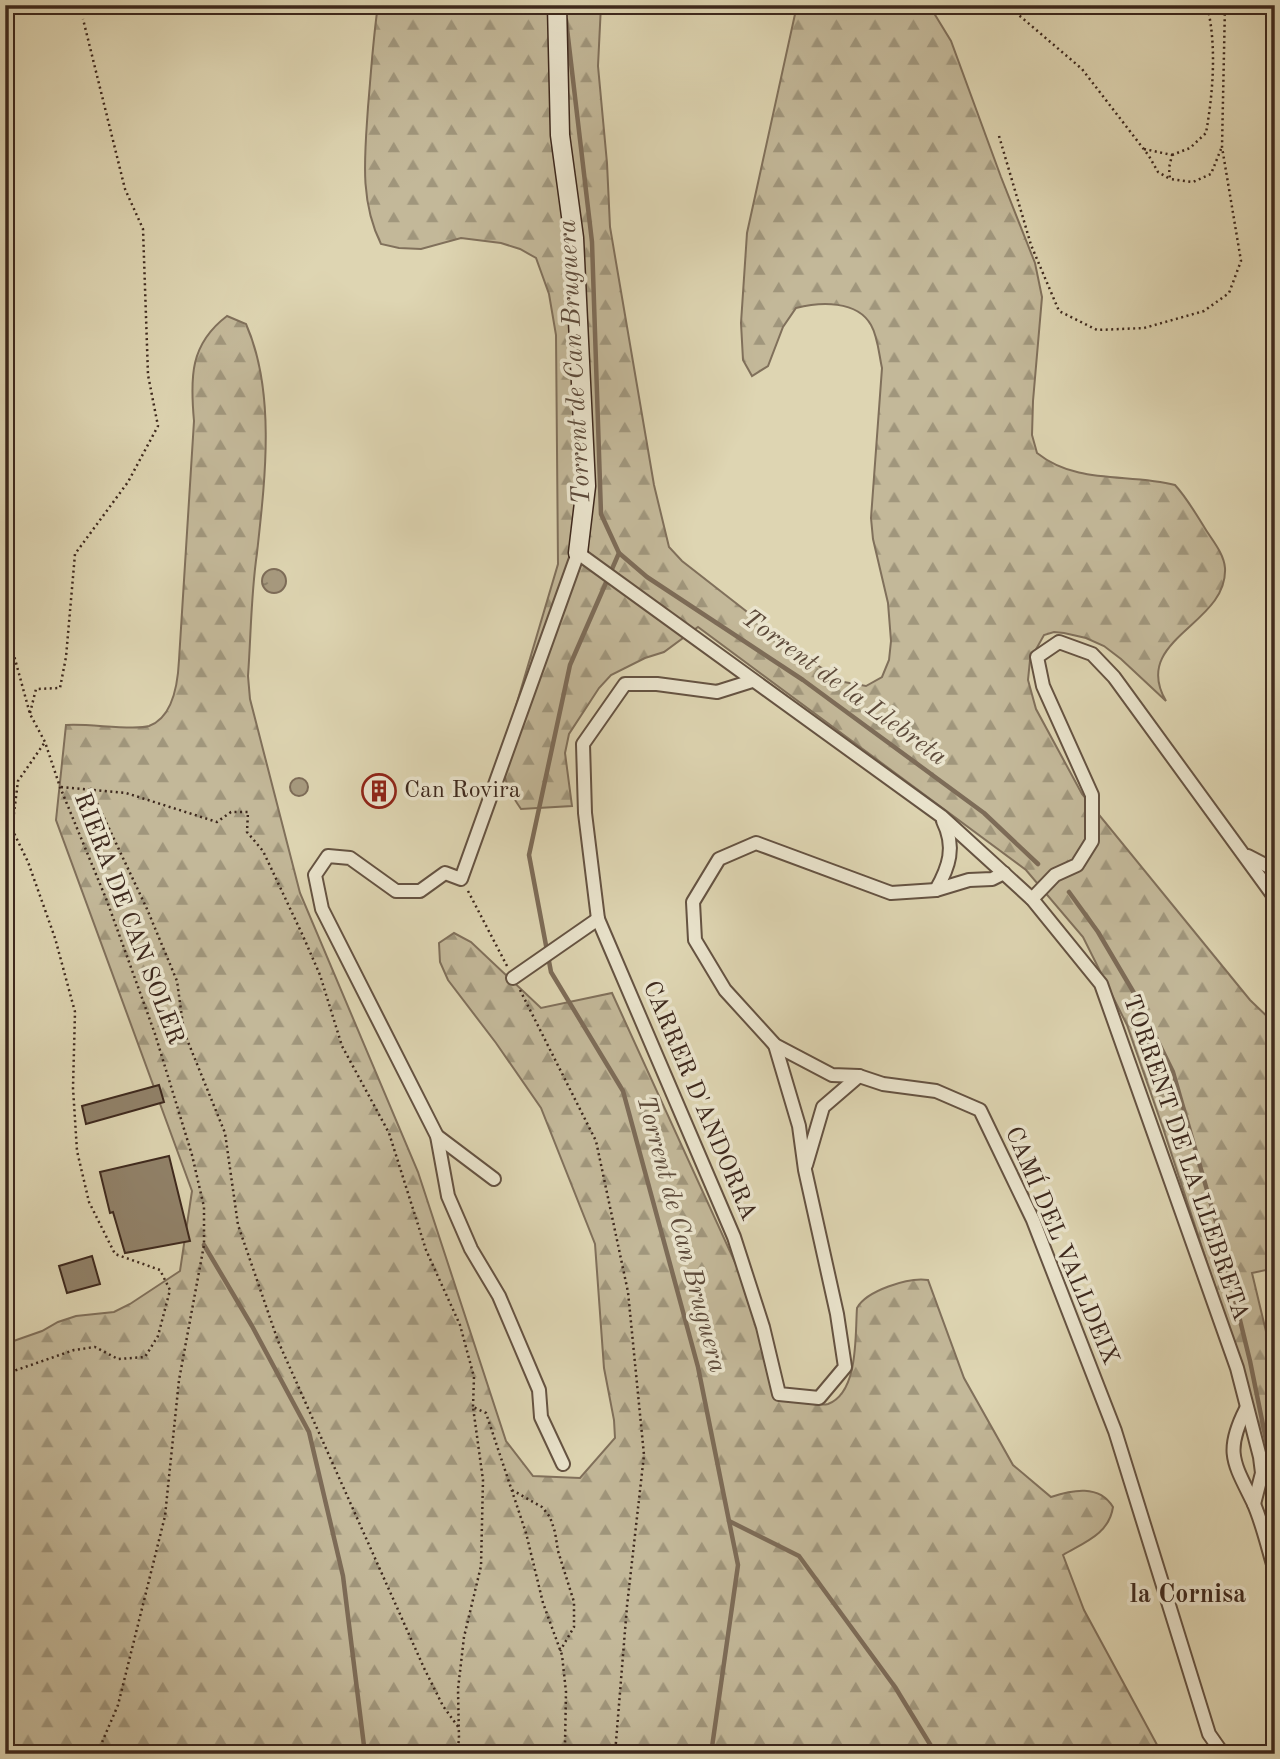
<svg xmlns="http://www.w3.org/2000/svg" width="1280" height="1759" font-family="'Old Standard TT',serif">
<style>
.forest{fill:url(#forest-firs);stroke:#80705b;stroke-width:2}
.water{fill:url(#water-ripples);stroke:#7d6c58;stroke-width:2}
.lines{fill:none;stroke-linecap:round;stroke-linejoin:round}
.stream{stroke:#7d6c58;stroke-width:4.5}
.building{fill:#91826a;stroke:#3d281d;stroke-width:2}
.street-casing{stroke:#655342;stroke-width:16}
.secondary-casing{stroke:#3d281d;stroke-width:21}
.path{stroke:#3d281d;stroke-width:2.5;stroke-dasharray:2 3.5;stroke-linecap:butt}
.street{stroke:#eae4cd;stroke-width:12}
.secondary{stroke:#eae4cd;stroke-width:18}
.labels{text-anchor:middle;dominant-baseline:central;stroke-width:7;stroke-linejoin:round;paint-order:stroke}
.poi-label{font-size:24px;fill:#3d281d;stroke:#eae4cd;text-anchor:start}
.street-label{font-size:24px;fill:#3d281d;stroke:#eae4cd}
.water-label{font-size:26px;font-style:italic;fill:#5d4a3a;stroke:#eae4cd}
.neighbourhood-label{font-size:26px;font-weight:bold;fill:#3d281d;stroke:#eae4cd}
</style>
<defs>
<pattern id="forest-firs" width="22" height="20" patternUnits="userSpaceOnUse" patternTransform="scale(1.75)"><rect width="22" height="20" fill="#c3b899"/><path d="M5 1l3.5 6h-7zM16 11l3.5 6h-7z" fill="#a0967c"/></pattern>
<pattern id="water-ripples" width="26" height="14" patternUnits="userSpaceOnUse" patternTransform="scale(1.75)"><rect width="26" height="14" fill="#a79a7f"/><path d="M2 4q2-2 4 0t4 0M15 11q2-2 4 0t4 0" fill="none" stroke="#897e67"/></pattern>
</defs>
<rect width="100%" height="100%" fill="#ded5b2"/>
<filter id="stains"><feTurbulence type="fractalNoise" baseFrequency=".00286" numOctaves="4"/><feColorMatrix values="0 0 0 0 .2 0 0 0 0 .09 0 0 0 0 .02 0 0 0 .5 -.17"/></filter>
<radialGradient id="worn" r=".72"><stop offset=".6" stop-color="#630" stop-opacity="0"/><stop offset="1" stop-color="#630" stop-opacity=".3"/></radialGradient>
<g class="forest">
<path d="M378,5H601L598,66L607,163L610,227L654,485L669,547L682,561L746,611L776,639L844,682L866,686L882,677L889,660L891,641L888,603L873,539L871,518L882,368C879,355 878,337 871,325C857,300 820,302 796,308L783,327L768,366L752,376L743,360L741,323L747,233L797,5H929L951,41L1001,177L1035,263L1042,297L1033,401L1032,435L1037,453C1077,485 1128,473 1175,485C1187,498 1196,514 1206,530C1213,541 1224,554 1225,568C1228,625 1130,639 1166,701L1121,659L1104,646L1086,638L1064,633L1054,632L1044,635L1030,660L1028,680L1036,709L1082,794L1250,1000L1275,1024V1268L1252,1273L1275,1369V1499L1246,1382L1163,1128L1127,1025L1083,937L1026,870L698,627L664,652L645,658L611,675L599,688L569,734L565,753L572,806L521,809C507,789 501,774 503,750L558,564L556,335L549,294L536,258L520,249L501,243L461,238L421,249L399,248L381,244C359,200 365,154 368,107C371,73 373,39 378,5Z"/>
<path d="M227,316L246,324C276,392 265,480 257,553C251,593 251,635 248,676L250,699L300,893L418,1172L506,1441L533,1476L580,1478L615,1438L614,1420L604,1368L595,1244L541,1108L496,1043L448,980L440,962L439,943L454,933L471,942L541,1008L612,993L744,1282L779,1399C790,1400 819,1407 828,1404C859,1392 855,1335 857,1308C866,1291 908,1277 928,1280L964,1378L1013,1465L1051,1497C1072,1490 1099,1484 1113,1507C1109,1534 1085,1542 1063,1555L1084,1610L1162,1754H5V1344L42,1331L58,1322L76,1316L114,1312L130,1304L180,1271L192,1191L56,820L66,725C87,723 134,731 149,726C174,717 178,682 179,660L194,421C190,377 190,344 227,316Z"/>
</g>
<g class="water">
<circle cx="274" cy="581" r="12"/>
<circle cx="299" cy="787" r="9"/>
</g>
<g class="lines">
<g class="stream">
<polyline points="566,20 592,242 601,514 619,553 570,665 529,855 551,972 623,1091 698,1367 729,1521 799,1556 895,1687 936,1754"/>
<polyline points="619,553 647,577 803,680 984,813 1038,864"/>
<polyline points="1069,892 1098,932 1134,993 1173,1072 1215,1218 1250,1361 1275,1484"/>
<polyline points="204,1245 252,1326 309,1432 343,1576 365,1754"/>
<polyline points="711,1754 738,1565 729,1521"/>
</g>
</g>
<g class="building">
<polygon points="379,778 393,790 379,804 365,792"/>
<polygon points="159,1085 164,1102 86,1124 82,1106"/>
<polygon points="169,1156 190,1241 125,1253 113,1212 110,1213 100,1172"/>
<polygon points="92,1256 100,1284 67,1293 59,1266"/>
</g>
<g class="lines">
<g class="street-casing">
<g id="street">
<polyline points="69,5 81,5"/>
<polyline points="752,681 717,692 657,684 625,684 583,744 585,813 598,919 734,1237 763,1327 779,1394 819,1398 845,1367 837,1314 805,1170 799,1126 775,1045"/>
<polyline points="1248,856 1275,870"/>
<polyline points="1004,873 992,879 969,880 936,890 891,893 756,843 719,859 693,902 695,940 725,990 775,1045 832,1075 859,1076 883,1084 936,1091 980,1110 1033,1220 1115,1431 1209,1734 1223,1754"/>
<path d="M936,890C949,867 956,847 943,821"/>
<polyline points="1032,899 1055,875 1077,865 1092,841 1092,795 1043,686 1037,657 1059,642 1092,654 1114,677 1275,898"/>
<polyline points="513,978 598,919"/>
<polyline points="437,1136 494,1179"/>
<polyline points="806,1165 823,1107 859,1076"/>
<path d="M1246,1409C1224,1452 1234,1463 1253,1502C1263,1524 1268,1549 1275,1571"/>
<polyline points="563,1464 541,1417 539,1390 499,1296 471,1249 448,1196 437,1136 322,909 315,875 328,856 350,858 396,891 420,891 445,873 461,879 578,553 941,816 1032,899 1101,984 1237,1368 1260,1457 1262,1473 1254,1504"/>
</g>
</g>
<g class="secondary-casing">
<polyline id="secondary" points="557,5 560,135 574,238 586,486 578,553"/>
</g>
<g class="path">
<polyline points="1007,5 1082,69 1149,156 1158,172 1170,179"/>
<polyline points="999,136 1031,245 1059,311 1097,330 1144,328 1204,311 1229,293 1241,261 1222,147 1225,5"/>
<polyline points="1144,149 1172,155 1169,168 1170,179 1193,182 1211,174 1221,149"/>
<path d="M1172,155L1190,148L1206,133C1213,93 1217,46 1207,5"/>
<polyline points="5,609 7,630 30,714 45,742 60,787 107,901 155,1034 192,1155 204,1207 204,1245 179,1380 165,1516 118,1705 97,1754"/>
<polyline points="30,713 36,689 60,688 66,657 75,554 128,482 158,426 148,375 143,229 125,189 83,19"/>
<polyline points="61,787 126,793 217,822 231,812 248,812 247,832 263,851 303,936 320,975 342,1046 389,1133 426,1250 460,1325 474,1377 473,1407"/>
<polyline points="90,788 147,909 177,981 184,1032 225,1133 238,1225 278,1341 424,1668 443,1706 459,1728"/>
<polyline points="468,891 507,966"/>
<polyline points="520,990 596,1141 628,1292 644,1455 627,1606 615,1754"/>
<polyline points="5,1374 74,1350 95,1347 118,1359 145,1357 158,1336 170,1290 160,1270 115,1254 89,1202 77,1151 73,1088 75,1012 55,938 28,862 12,829 18,781 45,742"/>
<polyline points="512,1490 542,1507 550,1517 555,1532 558,1551 574,1602 574,1627 560,1651"/>
<polyline points="457,1754 459,1739 458,1689 464,1637 481,1566 483,1480 473,1407 486,1413 526,1533 543,1603 562,1655 566,1692 565,1744 569,1754"/>
<polyline points="554,1754 565,1744"/>
</g>
<use href="#street" class="street"/>
<use href="#secondary" class="secondary"/>
</g>
<defs>
<g id="building-ring" transform="scale(1.75)"><circle r="9.5" fill="#eae4cd" stroke="#8f2418" stroke-width="1.5"/><path d="M-4-6H4V6H1V3H-1V6H-4ZM-2.5-4.3h1.7v1.8h-1.7ZM.8-4.3h1.7v1.8H.8ZM-2.5-1h1.7V.8h-1.7ZM.8-1h1.7V.8H.8Z" fill="#8f2418"/></g>
</defs>
<g fill-rule="evenodd">
<use href="#building-ring" x="379" y="791"/>
</g>
<g class="labels">
<g class="poi-label">
<text x="404" y="791">Can Rovira</text>
</g>
<g class="street-label">
<text transform="translate(128 919) rotate(69)">RIERA DE CAN SOLER</text>
<text transform="translate(699 1101) rotate(67)">CARRER D'ANDORRA</text>
<text transform="translate(1185 1158) rotate(71)">TORRENT DE LA LLEBRETA</text>
<text transform="translate(1061 1246) rotate(67)">CAMÍ DEL VALLDEIX</text>
</g>
<g class="water-label">
<text transform="translate(575 362) rotate(-93)">Torrent de Can Bruguera</text>
<text transform="translate(844 688) rotate(36)">Torrent de la Llebreta</text>
<text transform="translate(681 1234) rotate(75)">Torrent de Can Bruguera</text>
</g>
<g class="neighbourhood-label">
<text x="1188" y="1595">la Cornisa</text>
</g>
</g>
<rect width="1280" height="1759" fill="none" stroke="#ded5b2" stroke-width="28"/>
<rect x="7" y="7" width="1266" height="1745" fill="none" stroke="#3d281d" stroke-width="3.5"/>
<rect x="14" y="14" width="1252" height="1731" fill="none" stroke="#3d281d" stroke-width="2"/>
<rect width="100%" height="100%" filter="url(#stains)"/>
<rect width="100%" height="100%" fill="url(#worn)"/>
</svg>
